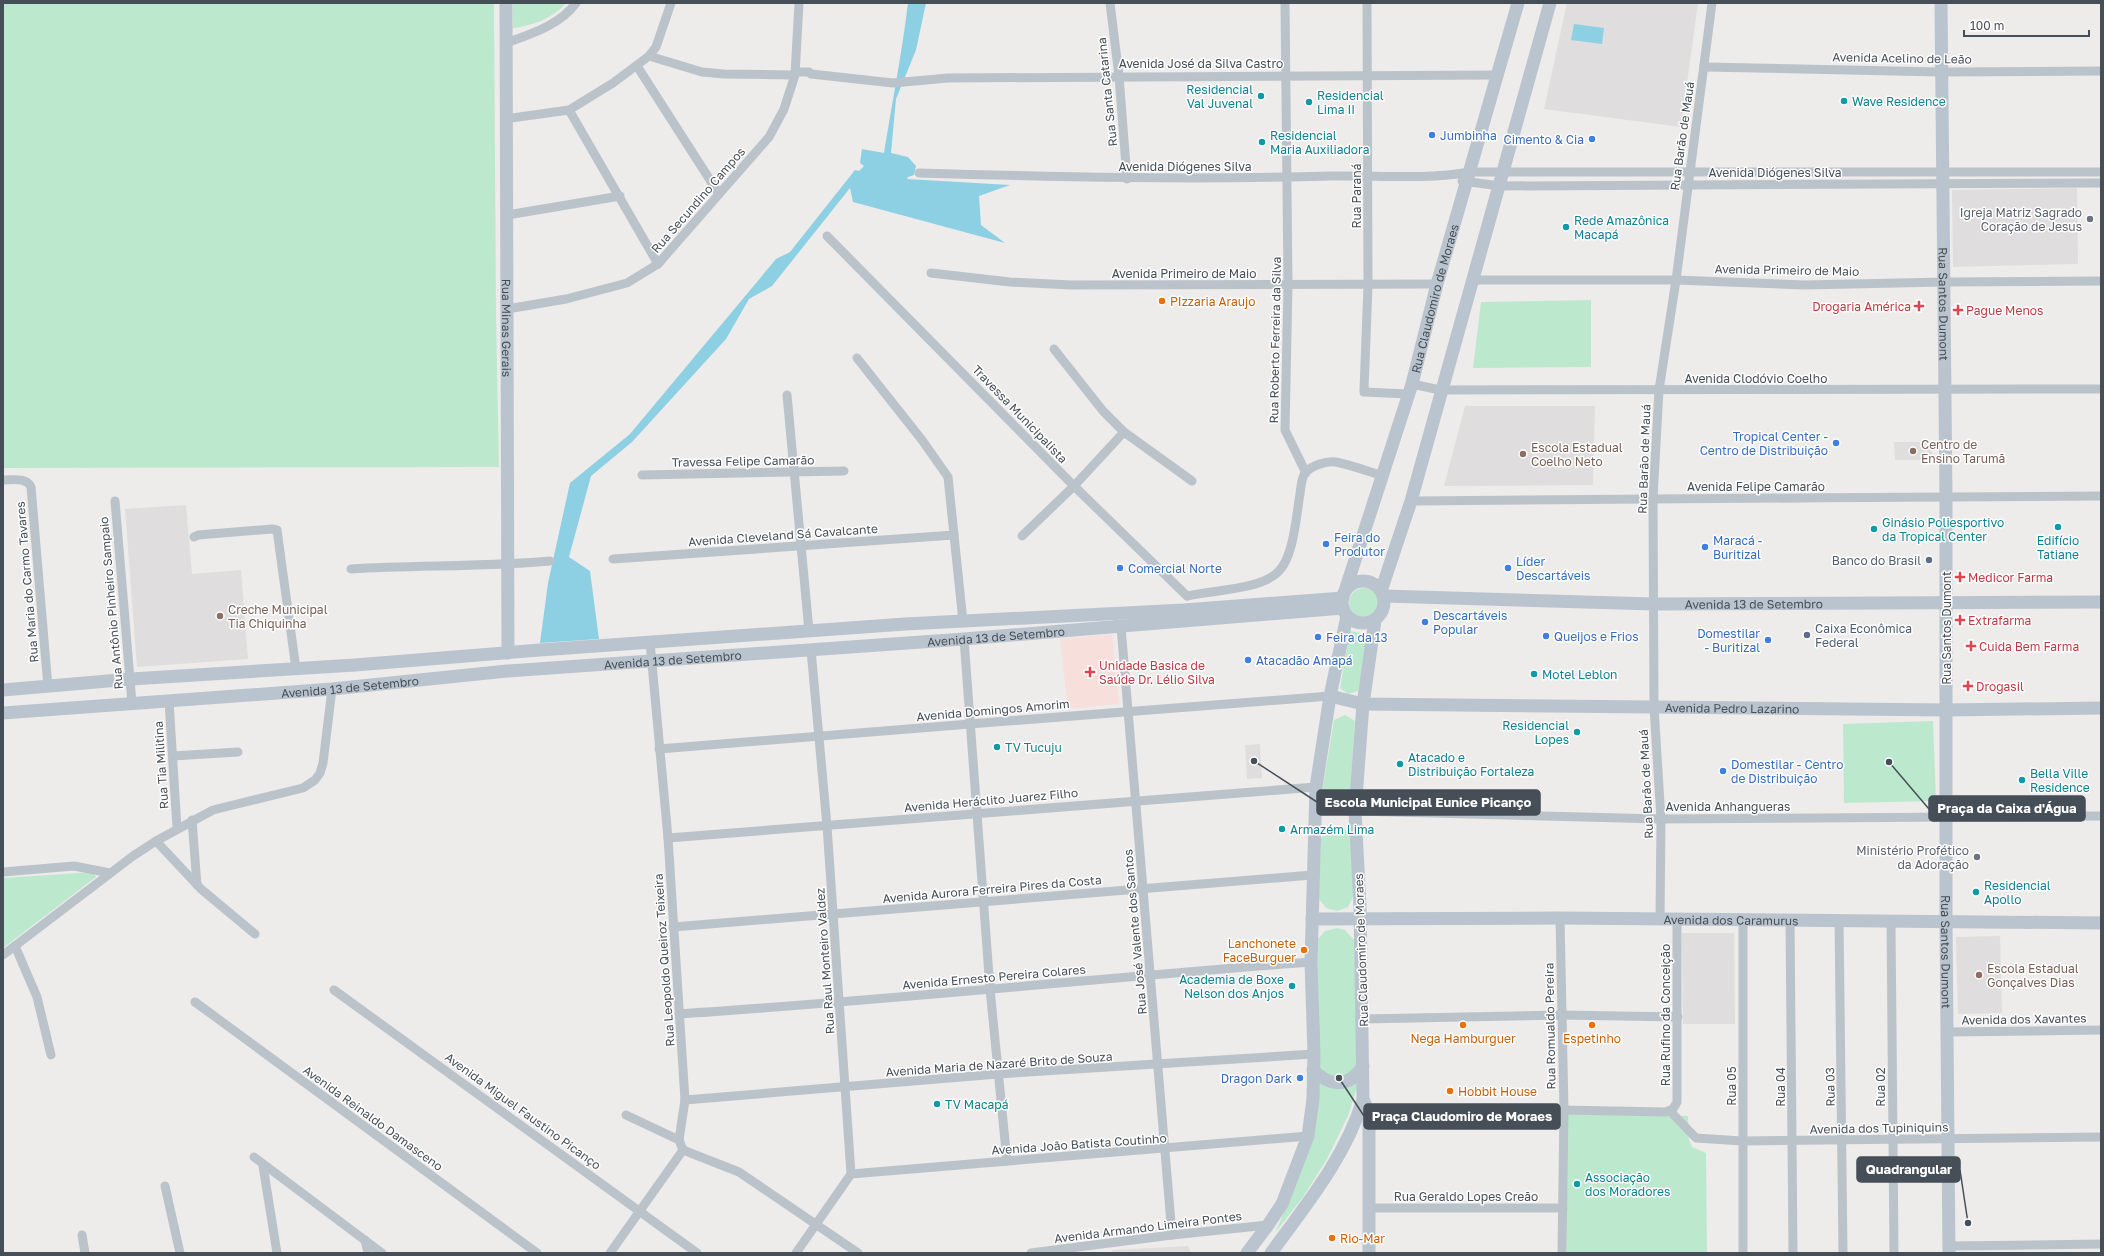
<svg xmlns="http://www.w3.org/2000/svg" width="2104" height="1256" font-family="'Golos Text',sans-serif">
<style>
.education{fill:#dfdddd}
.medical{fill:#f7dfdc}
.green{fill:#bce9ce}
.water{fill:#8dd0e3}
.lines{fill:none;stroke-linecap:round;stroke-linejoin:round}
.street{stroke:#bbc3ca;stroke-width:9}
.secondary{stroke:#bac4ce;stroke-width:13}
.culture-dot{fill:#0f9aa8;stroke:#fff;stroke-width:1.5}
.shop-dot{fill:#3f7fe0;stroke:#fff;stroke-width:1.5}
.worship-dot{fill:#6b7280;stroke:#fff;stroke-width:1.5}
.food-dot{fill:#e8710a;stroke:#fff;stroke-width:1.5}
.health-dot{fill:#e0444e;stroke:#fff;stroke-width:1.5}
.education-dot{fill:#8d6e63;stroke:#fff;stroke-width:1.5}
.service-dot{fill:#5c6f8a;stroke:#fff;stroke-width:1.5}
.labels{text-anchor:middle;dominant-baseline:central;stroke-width:3;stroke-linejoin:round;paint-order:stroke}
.street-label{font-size:12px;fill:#464f57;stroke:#fff}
.culture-label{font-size:12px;fill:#0d838f;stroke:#fff;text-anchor:start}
.shop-label{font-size:12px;fill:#366cbe;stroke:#fff;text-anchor:start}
.worship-label{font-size:12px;fill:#5b616d;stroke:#fff;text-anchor:end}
.food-label{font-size:12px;fill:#c56008;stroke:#fff;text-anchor:start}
.health-label{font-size:12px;fill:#be3a42;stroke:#fff;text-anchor:start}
.education-label{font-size:12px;fill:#785e54;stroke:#fff;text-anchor:start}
.service-label{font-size:12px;fill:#4e5e75;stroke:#fff;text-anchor:end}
.leader{fill:none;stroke:#464f57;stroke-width:1.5}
.callout-dot{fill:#464f57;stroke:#fff;stroke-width:1.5}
.callout{fill:#464f57;stroke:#464f57;stroke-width:1.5}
.callout-label{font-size:13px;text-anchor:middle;font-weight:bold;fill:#fff}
</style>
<rect width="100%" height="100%" fill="#eeebeb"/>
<g class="education">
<polygon points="1567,3 1698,3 1681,127 1544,109"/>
<polygon points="2077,188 2078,264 1953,267 1952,190"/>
<polygon points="1465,406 1595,406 1593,485 1444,486"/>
<polygon points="1894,442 1932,442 1932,460 1895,460"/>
<polygon points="186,505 192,574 241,570 248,659 137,667 125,509"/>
<polygon points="1260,744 1262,778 1247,779 1245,745"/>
<polygon points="1682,933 1734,933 1735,1024 1683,1024"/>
<polygon points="2000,936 2002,1013 1958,1014 1956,937"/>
<polygon points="1188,1246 1191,1253 1113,1253 1112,1250"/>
</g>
<polygon class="medical" points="1112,634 1119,704 1068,709 1060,639"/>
<g class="green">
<polygon points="3,3 494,3 496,312 499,467 3,468"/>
<path d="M513,3H566C553,18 532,26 513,28Z"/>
<polygon points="1591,300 1591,367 1473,368 1481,302"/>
<circle cx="1364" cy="603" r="15"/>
<polygon points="1350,631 1367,634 1358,691 1348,694 1340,688"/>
<polygon points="1345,715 1355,721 1350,799 1333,798 1322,792 1334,720"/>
<polygon points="1933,721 1936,801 1844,803 1843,724"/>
<polygon points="1340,827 1345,829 1352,837 1353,897 1348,907 1337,911 1326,908 1319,899 1321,839 1326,831 1330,828"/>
<polygon points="94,872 96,877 3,948 3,878"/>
<path d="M1337,928L1345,930L1354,940L1357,1086L1354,1097L1348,1116L1327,1159L1303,1197L1275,1233C1297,1183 1317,1138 1320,1082L1317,940L1325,931Z"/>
<polygon points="1570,1113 1688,1116 1689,1140 1692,1147 1706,1153 1707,1253 1567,1253 1567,1116"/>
</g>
<g class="water">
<path d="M908,3H926L916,50L896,99L891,153L908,157L916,166L914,175L908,177L907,179L1010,185L979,196L981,225L1005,243L853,202L850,188L772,286L749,299L726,339L632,442L591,476L569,557L590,571L599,639L540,643L548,583L570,483L630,434L776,259L790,252L855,170L859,171L864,166L860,163L862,149L884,153C892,103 902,53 908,3Z"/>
<polygon points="1574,24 1604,28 1602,44 1571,40"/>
</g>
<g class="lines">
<g class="street">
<polyline points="1110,3 1119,76 1127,179"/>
<polyline points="1285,3 1288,285 1285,430 1306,473"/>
<polyline points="1367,3 1368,285 1364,390 1364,392 1408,394"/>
<path d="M506,43C531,34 560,25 576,3"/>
<polyline points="649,56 702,72 724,74 795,75"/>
<polyline points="637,66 719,194"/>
<polyline points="1704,67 1941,72 2101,71"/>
<polyline points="795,72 809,72 811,74 893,83 948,78 1499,75"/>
<polyline points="569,110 658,264"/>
<polyline points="505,119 569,110 613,83 649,56 656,47 671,3"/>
<path d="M919,173C1057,177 1194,180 1331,176C1377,175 1425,180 1470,172H2101"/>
<polyline points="1462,181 1500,186 2101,183"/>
<polyline points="507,215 620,196"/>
<polyline points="827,236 1074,486 1187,596"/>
<polyline points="931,273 1010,282 1071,285 1437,284"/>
<polyline points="1473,280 1676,280 1804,285 1944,282 2101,281"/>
<polyline points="507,309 566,299 627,283 658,264 769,137 784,109 795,75 799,3"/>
<polyline points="1054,349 1103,411 1124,432 1192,481"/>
<polyline points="857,358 922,440 948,477 963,622"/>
<polyline points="1412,384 1440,390 2101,389"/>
<polyline points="787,395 809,631"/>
<polyline points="642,475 844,471"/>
<path d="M3,480C13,480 26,477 31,487L48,687"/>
<polyline points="115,501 132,703"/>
<path d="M1411,501C1641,498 1871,498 2101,496"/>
<polyline points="1022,536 1074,486 1124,432"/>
<polyline points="194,537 198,535 272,529 277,530 296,669"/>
<polyline points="613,559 954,535"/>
<path d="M351,569C417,565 483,567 550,561"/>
<path d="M1187,596C1212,590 1260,590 1278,572C1294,557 1296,516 1300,494C1301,487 1301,479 1305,473C1312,465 1326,461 1336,462C1351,465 1367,471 1383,476"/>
<polyline points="1121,627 1172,1235"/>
<polyline points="964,639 990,989 1007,1161"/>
<polyline points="650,642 668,838 685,1100 679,1140 683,1150"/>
<polyline points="169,701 177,828"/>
<path d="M659,749C883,732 1106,712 1330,696"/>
<polyline points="173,756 238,752"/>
<polyline points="1355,811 1661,819 2101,816"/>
<polyline points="192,820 197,885"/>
<polyline points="668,838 1316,787"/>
<polyline points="156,841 201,889 255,934"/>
<polyline points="3,872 74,866 110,873"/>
<polyline points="1560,918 1564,1110 1562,1253"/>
<polyline points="1660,919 1661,819 1654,707 1653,498 1659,390 1676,280 1712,3"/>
<polyline points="1790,920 1793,1253"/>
<polyline points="1839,920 1843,1253"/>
<polyline points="1891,921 1894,1253"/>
<polyline points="673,927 1312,875"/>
<polyline points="15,946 37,997 51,1055"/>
<polyline points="3,955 133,856 156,841 213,810 303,788 315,780 320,773 323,763 332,689"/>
<polyline points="334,990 697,1253"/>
<polyline points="195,1002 537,1253"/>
<path d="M679,1014C890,1000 1100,978 1311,962"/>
<polyline points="1363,1019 1562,1015 1678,1017"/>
<polyline points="1948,1032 2101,1030"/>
<polyline points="685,1100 998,1074 1314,1054"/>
<polyline points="1670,1111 1696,1138 1742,1141 2101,1137"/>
<polyline points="1369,1112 1564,1110 1665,1112 1673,1109 1677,1102 1677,919"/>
<polyline points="626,1115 679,1140"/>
<polyline points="683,1150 739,1172 858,1253"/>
<polyline points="254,1157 382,1253"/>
<polyline points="263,1166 277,1253"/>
<polyline points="851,1174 1308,1136"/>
<polyline points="165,1186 180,1253"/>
<polyline points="1369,1208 1563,1208"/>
<polyline points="82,1235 85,1253"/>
<polyline points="365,1240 368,1253"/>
<polyline points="1949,1246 2101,1244"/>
<polyline points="610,1253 683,1150"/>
<polyline points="796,1253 851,1174 827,826 811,650"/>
<polyline points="1031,1253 1172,1235 1268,1225"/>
<polyline points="1743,1253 1743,920"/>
</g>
<g class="secondary">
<path id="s1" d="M506,3L508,653"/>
<path id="s2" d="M1941,3L1946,497V923L1949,1253"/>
<circle cx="1363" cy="602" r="21"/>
<path id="s3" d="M1345,591L1412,384L1437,284L1518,3"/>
<polyline points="1381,591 1411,501 1550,3"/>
<path id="s4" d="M1384,596L1654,604L2101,602"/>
<polyline points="3,690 131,679 355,665 540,650 905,624 1184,610 1343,598"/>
<path id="s5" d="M1330,696L1363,704L1947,710L2101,708"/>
<path id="s6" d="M3,713L332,689L507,671L964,639L1343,608"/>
<path id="s7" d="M1312,919L1560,918L2101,923"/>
<path d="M1313,1070C1331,1088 1350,1087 1363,1066"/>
<polyline points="1363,1100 1369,1112 1369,1253"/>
<polyline points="1247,1253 1268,1225 1282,1204 1308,1136 1313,1099 1314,1054 1311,962 1316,787 1330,696 1347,616"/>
<path d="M1271,1253C1306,1205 1345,1158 1363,1100L1360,907L1355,811L1363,704L1375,620"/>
</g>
</g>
<g class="culture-dot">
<circle cx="1261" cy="96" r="4"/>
<circle cx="1844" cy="101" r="4"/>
<circle cx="1309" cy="102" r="4"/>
<circle cx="1262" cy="142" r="4"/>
<circle cx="1566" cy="227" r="4"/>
<circle cx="2058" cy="527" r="4"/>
<circle cx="1874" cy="529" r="4"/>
<circle cx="1534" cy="674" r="4"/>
<circle cx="1577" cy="732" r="4"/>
<circle cx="997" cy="747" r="4"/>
<circle cx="1400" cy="764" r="4"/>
<circle cx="2022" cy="780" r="4"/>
<circle cx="1282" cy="829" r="4"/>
<circle cx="1976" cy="892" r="4"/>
<circle cx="1292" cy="986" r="4"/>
<circle cx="937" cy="1104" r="4"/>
<circle cx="1577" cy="1184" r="4"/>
</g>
<g class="shop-dot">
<circle cx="1432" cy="135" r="4"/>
<circle cx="1592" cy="139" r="4"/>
<circle cx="1836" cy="443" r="4"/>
<circle cx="1326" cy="544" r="4"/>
<circle cx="1705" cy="547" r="4"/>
<circle cx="1120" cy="568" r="4"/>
<circle cx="1508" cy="568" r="4"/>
<circle cx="1425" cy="622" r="4"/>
<circle cx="1546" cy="636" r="4"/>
<circle cx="1318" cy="637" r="4"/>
<circle cx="1768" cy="640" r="4"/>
<circle cx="1248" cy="660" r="4"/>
<circle cx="1723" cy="771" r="4"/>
<circle cx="1300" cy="1078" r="4"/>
</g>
<g class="worship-dot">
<circle cx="2090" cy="219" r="4"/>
<circle cx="1977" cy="857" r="4"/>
</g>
<g class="food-dot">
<circle cx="1162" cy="301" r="4"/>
<circle cx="1304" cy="950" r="4"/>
<circle cx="1463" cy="1025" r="4"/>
<circle cx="1592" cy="1025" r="4"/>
<circle cx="1450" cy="1091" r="4"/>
<circle cx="1332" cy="1238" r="4"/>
</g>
<g class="health-dot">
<path d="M1917 300h4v4h4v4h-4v4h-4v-4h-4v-4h4z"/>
<path d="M1956 304h4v4h4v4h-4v4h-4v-4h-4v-4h4z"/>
<path d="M1958 571h4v4h4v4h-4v4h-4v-4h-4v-4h4z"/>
<path d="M1958 614h4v4h4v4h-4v4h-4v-4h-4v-4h4z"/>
<path d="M1969 640h4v4h4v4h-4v4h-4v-4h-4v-4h4z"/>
<path d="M1088 666h4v4h4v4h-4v4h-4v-4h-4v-4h4z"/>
<path d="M1966 680h4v4h4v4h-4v4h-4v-4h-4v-4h4z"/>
</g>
<g class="education-dot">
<circle cx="1913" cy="451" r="4"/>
<circle cx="1523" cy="454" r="4"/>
<circle cx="220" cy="616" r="4"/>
<circle cx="1979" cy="975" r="4"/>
</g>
<g class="service-dot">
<circle cx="1929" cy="560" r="4"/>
<circle cx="1807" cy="635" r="4"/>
</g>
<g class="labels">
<g class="street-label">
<text transform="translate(1902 58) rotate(1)">Avenida Acelino de Leão</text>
<text x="1201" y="63">Avenida José da Silva Castro</text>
<text transform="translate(1107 92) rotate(-96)">Rua Santa Catarina</text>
<text transform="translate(1682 136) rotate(-82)">Rua Barão de Mauá</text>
<text x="1185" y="166">Avenida Diógenes Silva</text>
<text x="1775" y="172">Avenida Diógenes Silva</text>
<text transform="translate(1356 196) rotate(-90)">Rua Paraná</text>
<text transform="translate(698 200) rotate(-49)">Rua Secundino Campos</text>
<text transform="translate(1787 270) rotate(1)">Avenida Primeiro de Maio</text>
<text x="1184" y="273">Avenida Primeiro de Maio</text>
<text stroke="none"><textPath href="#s3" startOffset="306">Rua Claudomiro de Moraes</textPath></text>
<text stroke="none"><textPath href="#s2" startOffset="301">Rua Santos Dumont</textPath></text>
<text stroke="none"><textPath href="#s1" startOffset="325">Rua Minas Gerais</textPath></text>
<text transform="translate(1275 340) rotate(-89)">Rua Roberto Ferreira da Silva</text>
<text x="1756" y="378">Avenida Clodóvio Coelho</text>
<text transform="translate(1020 414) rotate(46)">Travessa Municipalista</text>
<text transform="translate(1644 459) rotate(-88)">Rua Barão de Mauá</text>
<text transform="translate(743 461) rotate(-1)">Travessa Felipe Camarão</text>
<text x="1756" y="486">Avenida Felipe Camarão</text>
<text transform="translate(783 535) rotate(-4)">Avenida Cleveland Sá Cavalcante</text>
<text transform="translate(27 582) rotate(-95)">Rua Maria do Carmo Tavares</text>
<text transform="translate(111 603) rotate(-95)">Rua Antônio Pinheiro Sampaio</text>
<text stroke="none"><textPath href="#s4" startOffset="370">Avenida 13 de Setembro</textPath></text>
<text transform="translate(1946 628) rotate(-90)">Rua Santos Dumont</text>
<text stroke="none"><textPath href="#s6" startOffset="996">Avenida 13 de Setembro</textPath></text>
<text stroke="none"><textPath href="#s6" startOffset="672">Avenida 13 de Setembro</textPath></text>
<text stroke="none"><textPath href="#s6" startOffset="348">Avenida 13 de Setembro</textPath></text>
<text stroke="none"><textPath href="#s5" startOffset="403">Avenida Pedro Lazarino</textPath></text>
<text transform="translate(993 710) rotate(-5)">Avenida Domingos Amorim</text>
<text transform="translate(161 765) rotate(-94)">Rua Tia Militina</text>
<text transform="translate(1646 784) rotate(-93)">Rua Barão de Mauá</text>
<text transform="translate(991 800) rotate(-5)">Avenida Heráclito Juarez Filho</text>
<text x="1728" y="806">Avenida Anhangueras</text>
<text transform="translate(992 889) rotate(-5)">Avenida Aurora Ferreira Pires da Costa</text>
<text stroke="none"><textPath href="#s7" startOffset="419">Avenida dos Caramurus</textPath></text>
<text transform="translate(1135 932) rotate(-95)">Rua José Valente dos Santos</text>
<text transform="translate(1361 950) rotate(-92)">Rua Claudomiro de Moraes</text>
<text stroke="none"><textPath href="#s2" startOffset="949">Rua Santos Dumont</textPath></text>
<text transform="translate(664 960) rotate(-94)">Rua Leopoldo Queiroz Teixeira</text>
<text transform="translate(825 961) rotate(-94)">Rua Raul Monteiro Valdez</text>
<text transform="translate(994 977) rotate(-5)">Avenida Ernesto Pereira Colares</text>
<text transform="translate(1665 1015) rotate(-90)">Rua Rufino da Conceição</text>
<text transform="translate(2024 1019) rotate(-1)">Avenida dos Xavantes</text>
<text transform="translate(1550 1026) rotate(-91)">Rua Romualdo Pereira</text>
<text transform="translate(999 1064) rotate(-4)">Avenida Maria de Nazaré Brito de Souza</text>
<text transform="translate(1731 1086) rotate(-90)">Rua 05</text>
<text transform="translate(1780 1087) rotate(-90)">Rua 04</text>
<text transform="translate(1830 1087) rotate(-91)">Rua 03</text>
<text transform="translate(1880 1087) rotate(-90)">Rua 02</text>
<text transform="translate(523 1111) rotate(36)">Avenida Miguel Faustino Picanço</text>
<text transform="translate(373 1118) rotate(36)">Avenida Reinaldo Damasceno</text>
<text transform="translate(1879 1128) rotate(-1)">Avenida dos Tupiniquins</text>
<text transform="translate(1079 1144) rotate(-4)">Avenida João Batista Coutinho</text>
<text x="1466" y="1196">Rua Geraldo Lopes Creão</text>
<text transform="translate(1148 1227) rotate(-7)">Avenida Armando Limeira Pontes</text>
</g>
<g class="culture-label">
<text x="1253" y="89" text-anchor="end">Residencial<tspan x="1253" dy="14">Val Juvenal</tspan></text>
<text x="1317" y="95">Residencial<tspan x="1317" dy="14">Lima II</tspan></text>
<text x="1852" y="101">Wave Residence</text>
<text x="1270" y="135">Residencial<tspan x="1270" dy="14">Maria Auxiliadora</tspan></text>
<text x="1574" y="220">Rede Amazônica<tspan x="1574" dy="14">Macapá</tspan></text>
<text x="1882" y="522">Ginásio Poliesportivo<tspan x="1882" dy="14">da Tropical Center</tspan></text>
<text x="2058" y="540" text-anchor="middle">Edifício<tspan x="2058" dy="14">Tatiane</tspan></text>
<text x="1542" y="674">Motel Leblon</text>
<text x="1569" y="725" text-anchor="end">Residencial<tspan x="1569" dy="14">Lopes</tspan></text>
<text x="1005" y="747">TV Tucuju</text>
<text x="1408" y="757">Atacado e<tspan x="1408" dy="14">Distribuição Fortaleza</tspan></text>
<text x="2030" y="773">Bella Ville<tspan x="2030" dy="14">Residence</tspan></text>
<text x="1290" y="829">Armazém Lima</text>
<text x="1984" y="885">Residencial<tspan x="1984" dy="14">Apollo</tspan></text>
<text x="1284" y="979" text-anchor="end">Academia de Boxe<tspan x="1284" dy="14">Nelson dos Anjos</tspan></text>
<text x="945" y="1104">TV Macapá</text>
<text x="1585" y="1177">Associação<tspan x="1585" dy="14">dos Moradores</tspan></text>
</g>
<g class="shop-label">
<text x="1440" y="135">Jumbinha</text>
<text x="1584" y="139" text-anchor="end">Cimento &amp; Cia</text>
<text x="1828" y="436" text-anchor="end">Tropical Center -<tspan x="1828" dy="14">Centro de Distribuição</tspan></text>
<text x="1334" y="537">Feira do<tspan x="1334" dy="14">Produtor</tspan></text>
<text x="1713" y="540">Maracá -<tspan x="1713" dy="14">Buritizal</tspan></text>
<text x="1516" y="561">Líder<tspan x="1516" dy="14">Descartáveis</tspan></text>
<text x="1128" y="568">Comercial Norte</text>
<text x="1433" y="615">Descartáveis<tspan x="1433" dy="14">Popular</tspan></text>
<text x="1760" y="633" text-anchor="end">Domestilar<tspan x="1760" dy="14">- Buritizal</tspan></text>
<text x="1554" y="636">Queijos e Frios</text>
<text x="1326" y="637">Feira da 13</text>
<text x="1256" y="660">Atacadão Amapá</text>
<text x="1731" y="764">Domestilar - Centro<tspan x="1731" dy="14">de Distribuição</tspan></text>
<text x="1292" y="1078" text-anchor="end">Dragon Dark</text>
</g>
<g class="worship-label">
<text x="2082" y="212">Igreja Matriz Sagrado<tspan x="2082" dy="14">Coração de Jesus</tspan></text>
<text x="1969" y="850">Ministério Profético<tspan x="1969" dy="14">da Adoração</tspan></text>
</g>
<g class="food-label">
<text x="1170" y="301">PIzzaria Araujo</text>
<text x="1296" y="943" text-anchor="end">Lanchonete<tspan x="1296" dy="14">FaceBurguer</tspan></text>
<text x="1463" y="1038" text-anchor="middle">Nega Hamburguer</text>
<text x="1592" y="1038" text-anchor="middle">Espetinho</text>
<text x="1458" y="1091">Hobbit House</text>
<text x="1340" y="1238">Rio-Mar</text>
</g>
<g class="health-label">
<text x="1911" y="306" text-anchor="end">Drogaria América</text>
<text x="1966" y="310">Pague Menos</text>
<text x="1968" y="577">Medicor Farma</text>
<text x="1968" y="620">Extrafarma</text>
<text x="1979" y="646">Cuida Bem Farma</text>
<text x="1099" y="665">Unidade Basica de<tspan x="1099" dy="14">Saúde Dr. Lélio Silva</tspan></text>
<text x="1976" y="686">Drogasil</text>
</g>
<g class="education-label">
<text x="1921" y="444">Centro de<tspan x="1921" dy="14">Ensino Tarumã</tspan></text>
<text x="1531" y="447">Escola Estadual<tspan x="1531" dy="14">Coelho Neto</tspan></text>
<text x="228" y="609">Creche Municipal<tspan x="228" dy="14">Tia Chiquinha</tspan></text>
<text x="1987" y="968">Escola Estadual<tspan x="1987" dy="14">Gonçalves Dias</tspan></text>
</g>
<g class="service-label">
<text x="1921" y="560">Banco do Brasil</text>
<text x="1815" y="628" text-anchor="start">Caixa Econômica<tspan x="1815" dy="14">Federal</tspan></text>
</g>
</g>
<path class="leader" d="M1254 761L1317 802M1889 762L1929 809M1339 1078L1364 1116M1968 1223L1960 1170"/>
<g class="callout-dot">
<circle cx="1254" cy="761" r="4"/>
<circle cx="1889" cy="762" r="4"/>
<circle cx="1339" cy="1078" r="4"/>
<circle cx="1968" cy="1223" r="4"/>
</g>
<g class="callout">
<rect x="1317" y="790" width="223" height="25" rx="4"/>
<rect x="1929" y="796" width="156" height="25" rx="4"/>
<rect x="1364" y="1104" width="196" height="25" rx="4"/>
<rect x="1857" y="1157" width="103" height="25" rx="4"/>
</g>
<g class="callout-label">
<text x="1428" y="807">Escola Municipal Eunice Picanço</text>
<text x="2007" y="813">Praça da Caixa d'Água</text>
<text x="1462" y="1121">Praça Claudomiro de Moraes</text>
<text x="1909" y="1174">Quadrangular</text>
</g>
<rect width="2104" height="1256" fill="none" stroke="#464f57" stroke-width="8"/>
<path d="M1964 30v6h125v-6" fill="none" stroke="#464f57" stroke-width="2"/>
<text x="1970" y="30" font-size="12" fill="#464f57" stroke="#ffffff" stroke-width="3" paint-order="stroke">100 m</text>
</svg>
